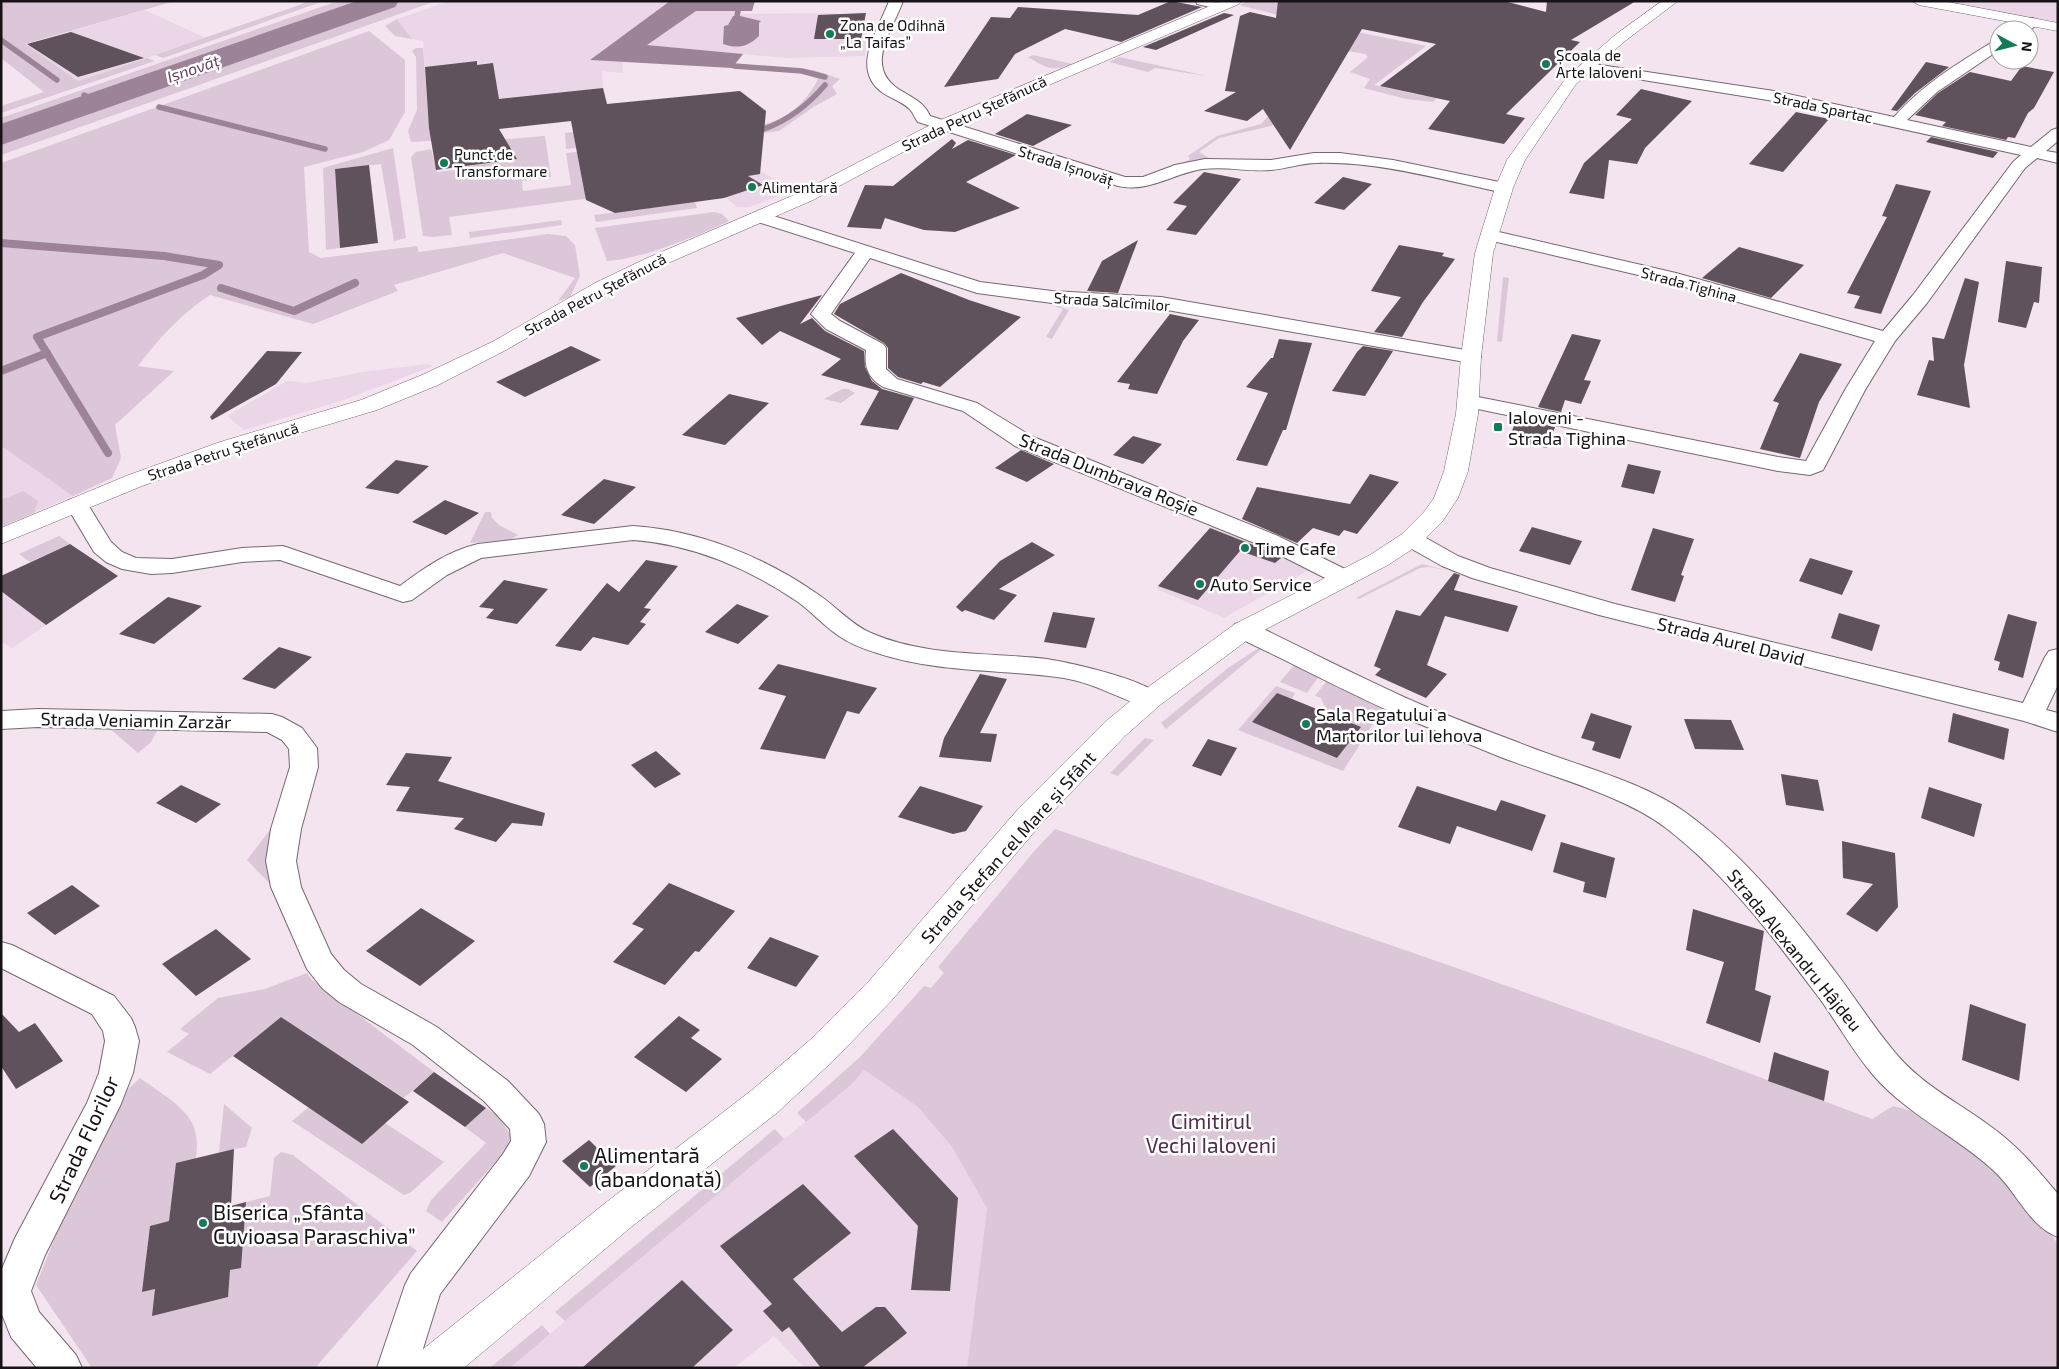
<svg xmlns="http://www.w3.org/2000/svg" width="2059" height="1369" font-family="'Exo 2',sans-serif">
<style>
.built{fill:#ebd6e7}
.green{fill:#dbc7d7}
.water{fill:#9c8397}
.lines{fill:none;stroke-linecap:round;stroke-linejoin:round}
.stream-far1{stroke:#9c8397;stroke-width:5.5}
.stream{stroke:#9c8397;stroke-width:8}
.river{fill:#9c8397;fill-rule:evenodd}
.building{fill:#5f525c}
.minor-casing{stroke:#756872;stroke-width:2}
.tertiary-casing{stroke:#756872;stroke-width:1}
.secondary-casing{stroke:#756872;stroke-width:1}
.minor{fill:#fff;fill-rule:evenodd}
.tertiary{fill:#fff;fill-rule:evenodd}
.secondary{fill:#fff;fill-rule:evenodd}
.poi-dot{fill:#127c56;stroke:#fff;stroke-width:2}
.labels{text-anchor:middle;dominant-baseline:central;stroke-width:5;stroke-linejoin:round;paint-order:stroke}
.far-poi-label{font-size:15px;fill:#171216;stroke:#fff;text-anchor:start}
.far-street-label{font-size:15px;fill:#171216;stroke:#fff}
.far-water-label{font-size:16px;font-style:italic;fill:#663f60;stroke:#fff}
.poi-label{font-size:18px;fill:#171216;stroke:#fff;text-anchor:start}
.street-label{font-size:18px;fill:#171216;stroke:#fff}
.near-park-label{font-size:21px;fill:#512c4b;stroke:#fff}
.near-street-label{font-size:21px;fill:#171216;stroke:#fff}
.near-poi-label{font-size:21px;fill:#171216;stroke:#fff;text-anchor:start}
</style>
<rect width="100%" height="100%" fill="#f3e4f0"/>
<g class="built">
<polygon points="449,1 670,1 591,60 622,62 623,73 602,71 603,88 428,114 423,41 412,39 397,19"/>
<polygon points="1939,1 2058,1 2058,23 2053,22"/>
<polygon points="145,10 206,38 78,81 24,45"/>
<polygon points="696,11 741,11 740,14 837,13 843,28 870,30 867,34 865,56 787,58 646,45"/>
<polygon points="748,165 796,190 749,207 737,207 711,185"/>
<polygon points="428,364 433,366 344,400 244,430 227,416 287,381 307,383 362,372"/>
<polygon points="1,446 73,496 1,527"/>
<polygon points="1215,523 1284,555 1307,571 1224,618 1156,589"/>
<polygon points="70,544 97,562 99,567 117,577 12,648 1,642 1,576"/>
<polygon points="864,1070 918,1107 952,1147 987,1207 967,1368 805,1368 774,1336 734,1368 510,1368 672,1230 852,1084"/>
</g>
<g class="green">
<polygon points="1,1 175,1 25,44 78,81 147,58 155,61 1,113 1,106 44,92 1,58"/>
<polygon points="303,1 324,1 163,58 155,55 305,3"/>
<polygon points="338,1 436,1 1,155 1,118"/>
<polygon points="1249,1 1310,1 1278,15 1239,5"/>
<polygon points="397,19 412,39 395,36 385,26"/>
<polygon points="1328,26 1426,46 1374,85 1424,96 1478,52 1433,102 1406,99 1364,88 1370,79 1350,72 1368,57 1365,54 1328,48"/>
<path d="M369,31L405,60V112L389,140L363,152L304,167L309,252L321,258L417,246L419,252L548,234L566,236L575,245L580,276L570,297L558,301L575,278L503,253L394,285L398,291L313,324L210,295C181,314 159,338 138,366L174,371L115,425L121,458L112,478L73,496L1,446V163Z"/>
<polygon points="416,48 423,48 428,113 444,140 411,142 408,131 417,110 416,57 412,51"/>
<path d="M1033,55L1068,63L1072,64C1051,72 1047,68 1028,57Z"/>
<polygon points="1119,57 1207,76 1155,68 1148,72 1109,62"/>
<path d="M735,65L814,70L840,79L832,86L837,94L815,106L779,131L764,133V124C786,121 809,99 818,79L797,72L732,68Z"/>
<polygon points="1268,116 1276,122 1271,126 1219,138 1199,152 1209,158 1222,161 1180,164 1190,159 1188,156 1217,136 1261,124"/>
<polygon points="611,127 696,184 449,217 452,235 432,237 423,236 411,157 416,152 431,149 437,172 455,170 454,168 482,164 481,145 485,141 545,136 551,177 522,181 523,191 571,185 566,153 577,152 577,148 566,149 565,133"/>
<polygon points="393,148 406,238 394,241 381,164 335,169 340,248 326,250 323,168"/>
<polygon points="695,202 697,208 596,222 594,215"/>
<path d="M714,212L722,214L729,221C697,236 642,259 607,261L595,228Z"/>
<polygon points="561,220 562,225 470,238 469,232"/>
<polygon points="1503,277 1509,278 1502,342 1497,341"/>
<polygon points="1053,304 1069,310 1052,339 1046,337 1063,309 1052,305"/>
<polygon points="842,389 848,389 855,393 841,403 824,399"/>
<polygon points="23,491 38,501 34,513 1,527 1,500"/>
<polygon points="485,512 491,512 492,518 499,525 518,535 510,540 470,543"/>
<polygon points="59,536 70,544 30,562 19,554"/>
<polygon points="1422,564 1449,571 1430,567 1420,568 1359,599 1356,598"/>
<polygon points="1257,649 1262,649 1166,729 1161,723 1228,668"/>
<polygon points="1295,664 1320,675 1307,693 1280,682"/>
<polygon points="1328,679 1385,705 1343,771 1238,730 1276,686 1295,693 1292,699 1277,693 1361,727 1324,712 1326,709 1321,698 1315,696"/>
<polygon points="108,727 150,729 157,731 151,742 138,753"/>
<polygon points="1145,738 1154,740 1118,776 1110,773"/>
<polygon points="276,822 275,889 247,860"/>
<polygon points="1055,829 1448,965 1687,1050 1872,1119 1893,1106 1913,1111 1995,1164 2020,1193 2058,1244 2058,1368 967,1368 987,1208 952,1147 918,1107 864,1070 852,1084 806,1122 797,1113 860,1057 924,986 931,988 944,973 938,967 1036,849"/>
<polygon points="307,973 312,980 434,1072 404,1098 281,1017 210,1074 167,1052 189,1034 180,1029 218,998 265,989"/>
<path d="M140,1078C155,1089 174,1100 186,1114C212,1144 185,1189 174,1220L150,1226L143,1292L241,1267L246,1202L270,1196L274,1158L281,1152L293,1155L417,1251L315,1368H92L36,1285L76,1185L127,1090Z"/>
<polygon points="224,1104 252,1128 246,1147 219,1152"/>
<polygon points="309,1107 385,1123 444,1162 410,1193 404,1195 292,1121"/>
<polygon points="486,1108 499,1117 514,1141 442,1222 426,1211 431,1200 486,1143 465,1127"/>
<polygon points="775,1129 784,1139 565,1321 555,1312"/>
<polygon points="542,1325 550,1334 510,1368 492,1368 492,1366"/>
</g>
<g class="water">
<polygon points="670,1 755,1 752,11 696,11 647,45 743,54 732,68 590,60"/>
<path d="M733,16H740L761,21L759,23V36C748,47 737,49 723,44L724,26L728,25Z"/>
</g>
<g class="lines">
<g class="stream-far1">
<polyline points="348,7 358,11"/>
<polyline points="737,16 738,11"/>
<polyline points="1,40 57,80"/>
<polyline points="734,66 802,71 825,77"/>
<polyline points="84,95 98,102"/>
<polyline points="159,107 325,149"/>
<path d="M764,129C789,120 808,105 825,85"/>
</g>
<g class="stream">
<polyline points="1,243 164,256 219,265 203,275 37,337 108,453"/>
<polyline points="221,288 294,311 355,283"/>
<polyline points="1,371 47,353"/>
</g>
<polygon class="river" points="357,1 399,1 395,7 1,145 1,124"/>
</g>
<g class="building">
<polygon points="1171,1 1202,7 1121,42 1065,29 1015,54 998,79 944,87 991,17 1010,18 1018,7 1138,15"/>
<polygon points="1278,1 1504,1 1546,12 1547,1 1636,1 1571,40 1580,42 1506,114 1525,118 1504,144 1428,129 1450,101 1380,86 1436,44 1362,29 1290,150 1263,109 1247,121 1204,111 1236,92 1225,91 1240,16 1250,12 1276,18"/>
<polygon points="866,13 861,39 814,39 818,15"/>
<polygon points="1224,13 1234,15 1156,50 1143,47"/>
<polygon points="71,32 144,58 78,77 27,44"/>
<polygon points="477,61 477,65 493,63 499,99 603,88 607,104 740,91 766,111 760,174 748,176 763,185 724,198 615,213 586,200 571,121 499,129 517,159 436,170 429,128 425,67"/>
<polygon points="1926,62 1949,67 1915,93 1897,111 1891,110"/>
<polygon points="2022,66 2054,72 2034,108 2028,113 2015,138 2008,137 2006,140 1942,126 1946,122 1915,115 1938,93 1970,72 2011,81"/>
<polygon points="1641,89 1692,101 1645,148 1637,164 1609,160 1604,199 1569,193 1584,163 1632,119 1616,115"/>
<polygon points="1796,112 1829,119 1783,172 1749,164"/>
<polygon points="1027,114 1072,125 1033,146 995,134"/>
<polygon points="1931,137 1998,152 1993,158 1926,142"/>
<polygon points="952,139 956,143 952,149 968,140 1016,155 966,182 1020,208 955,232 924,230 885,218 881,229 847,227 865,185 893,186"/>
<polygon points="369,165 378,243 340,248 335,169"/>
<polygon points="1204,172 1241,179 1196,235 1166,230 1187,206 1173,203"/>
<polygon points="1343,177 1372,184 1344,210 1314,203"/>
<polygon points="1896,184 1931,191 1881,314 1854,308 1860,296 1847,293 1887,217 1882,216"/>
<polygon points="1138,240 1118,293 1087,291 1102,261"/>
<polygon points="1399,245 1444,253 1442,256 1455,259 1423,302 1402,337 1374,332 1401,297 1371,291"/>
<polygon points="1739,247 1804,265 1771,298 1702,278"/>
<polygon points="2006,261 2042,267 2039,303 2034,302 2026,328 1998,322"/>
<polygon points="901,273 969,300 1021,317 940,387 923,382 921,384 898,377 888,368 888,348 884,343 834,314 840,304"/>
<polygon points="1965,278 1979,282 1964,365 1970,408 1917,395 1929,360 1934,361 1932,337 1944,339"/>
<polygon points="822,295 800,324 812,318 825,331 864,351 865,367 872,381 882,389 914,398 898,430 860,425 879,391 821,375 841,359 780,331 762,345 736,318"/>
<polygon points="1170,314 1199,320 1183,341 1157,394 1128,389 1130,384 1117,382"/>
<polygon points="1572,334 1601,340 1584,380 1591,381 1581,404 1565,400 1561,412 1538,407"/>
<polygon points="1279,339 1312,343 1286,430 1283,430 1267,466 1236,460 1268,393 1246,387 1271,358 1273,358"/>
<polygon points="571,346 601,360 525,397 496,382"/>
<polygon points="1363,346 1393,351 1365,396 1332,391 1357,352"/>
<polygon points="267,351 302,352 276,384 212,420 210,417"/>
<polygon points="1800,353 1842,364 1819,402 1800,458 1760,449 1779,403 1773,401"/>
<polygon points="729,394 769,403 725,445 682,435"/>
<polygon points="1517,419 1555,427 1547,448 1508,440"/>
<polygon points="1133,436 1162,444 1143,464 1113,455"/>
<polygon points="1021,450 1054,464 1027,482 995,468"/>
<polygon points="396,460 429,466 398,494 365,488"/>
<polygon points="1628,464 1661,471 1654,494 1621,487"/>
<polygon points="1370,474 1399,482 1357,534 1344,530 1339,536 1313,528 1297,543 1242,519 1257,487 1350,504"/>
<polygon points="604,479 636,487 594,524 561,515"/>
<polygon points="445,500 479,513 446,535 412,522"/>
<polygon points="1532,527 1582,541 1570,565 1519,551"/>
<polygon points="1210,528 1261,548 1281,558 1275,563 1240,551 1198,600 1158,586"/>
<polygon points="1653,528 1694,539 1681,575 1684,576 1675,602 1631,590"/>
<polygon points="1032,542 1055,555 999,589 1017,595 994,620 965,610 962,612 956,607 1000,561"/>
<polygon points="70,544 118,576 46,625 1,591 1,576"/>
<polygon points="1810,558 1853,571 1842,595 1799,581"/>
<polygon points="646,560 678,566 644,608 651,609 640,622 646,624 628,645 593,637 581,651 555,646 607,583 619,592"/>
<polygon points="1454,573 1460,575 1454,590 1518,606 1508,632 1445,616 1427,665 1447,674 1426,698 1375,675 1381,669 1374,666 1396,610 1420,616"/>
<polygon points="504,580 548,589 517,624 486,618 494,609 479,607"/>
<polygon points="168,597 202,606 154,644 119,634"/>
<polygon points="737,604 769,616 738,644 705,632"/>
<polygon points="1053,612 1095,618 1086,648 1044,642"/>
<polygon points="1839,613 1880,625 1872,651 1831,638"/>
<polygon points="2008,614 2037,622 2023,678 1998,670 2000,662 1994,660"/>
<polygon points="279,647 312,657 275,689 242,679"/>
<polygon points="778,664 877,688 859,714 847,711 825,759 760,749 786,696 758,689"/>
<polygon points="980,674 1007,679 980,733 997,734 991,762 939,757 944,738"/>
<polygon points="1277,693 1292,699 1361,727 1337,758 1252,722"/>
<polygon points="1591,713 1632,726 1620,759 1592,750 1595,742 1581,738"/>
<polygon points="1953,713 2009,729 2004,760 1948,742"/>
<polygon points="1684,719 1731,720 1744,750 1695,749"/>
<polygon points="1208,739 1237,748 1221,776 1192,766"/>
<polygon points="656,751 681,774 655,788 631,765"/>
<polygon points="406,753 452,757 438,781 545,813 542,826 512,823 496,842 454,829 464,818 396,811 410,787 386,785"/>
<polygon points="1781,774 1818,780 1824,811 1786,805"/>
<polygon points="181,785 221,804 196,823 156,803"/>
<polygon points="920,786 943,793 983,806 966,831 953,834 898,817"/>
<polygon points="1417,786 1496,811 1501,800 1546,815 1532,851 1457,826 1450,844 1398,827"/>
<polygon points="1929,787 1982,804 1974,837 1921,818"/>
<polygon points="1842,841 1895,853 1898,907 1877,932 1846,914 1873,884 1843,878"/>
<polygon points="1561,842 1615,858 1606,898 1583,892 1585,882 1553,872"/>
<polygon points="669,883 735,911 699,952 695,951 665,985 613,962 644,929 632,924"/>
<polygon points="72,885 100,906 55,935 27,913"/>
<polygon points="421,908 475,941 420,986 366,951"/>
<polygon points="1693,909 1764,931 1755,990 1771,996 1760,1043 1706,1023 1724,962 1686,950"/>
<polygon points="216,929 251,959 196,996 162,964"/>
<polygon points="770,937 819,956 796,987 747,968"/>
<polygon points="1970,1004 2026,1024 2019,1081 1962,1060"/>
<polygon points="1,1013 19,1032 35,1023 63,1061 16,1089 1,1066"/>
<polygon points="679,1016 700,1030 691,1038 722,1059 686,1092 634,1057"/>
<polygon points="281,1017 331,1050 409,1102 362,1144 233,1056"/>
<polygon points="1774,1052 1829,1071 1824,1101 1768,1081"/>
<polygon points="434,1072 486,1108 465,1127 413,1091"/>
<polygon points="893,1129 958,1198 950,1291 911,1290 918,1226 854,1156"/>
<polygon points="589,1140 616,1166 590,1187 562,1161"/>
<polygon points="234,1149 231,1206 246,1202 241,1268 230,1270 228,1297 152,1316 155,1289 142,1292 150,1226 169,1221 176,1163"/>
<polygon points="803,1184 851,1233 793,1279 842,1332 876,1307 885,1307 907,1333 862,1368 821,1368 789,1327 782,1332 763,1311 772,1304 720,1246"/>
<polygon points="682,1280 733,1330 692,1368 582,1368"/>
</g>
<g class="lines">
<g class="minor-casing">
<g id="minor">
<path d="M889,1H903C891,34 861,70 905,93C915,99 925,104 930,116L1125,177H1143L1175,165L1205,159L1271,160L1314,153H1340L1393,160L1504,183L1510,184L1512,188L1510,192L1504,193C1443,180 1379,161 1316,163C1301,163 1286,169 1271,170C1249,172 1225,166 1203,169C1174,173 1149,193 1118,186L918,122C915,119 914,115 912,112C906,103 892,99 883,93C849,69 879,29 889,1Z"/>
<polygon points="1196,1 1228,3 1230,6 1223,10 1197,4"/>
<polygon points="2033,18 2040,22 2029,31 2014,30 2028,19"/>
<path d="M1999,40V50L1937,92L1907,120L2031,147L2052,130L2058,128V141L2046,151L2058,153V163L2037,158L2025,168L1927,303L1895,341L1865,390L1823,470L1810,475L1778,471L1468,407L1461,405L1458,401L1461,397L1468,395L1778,457L1806,461L1845,390L1875,341L1664,281L1484,239L1481,235L1484,231L1490,230L1676,273L1883,331L1913,295L2013,162L2021,155L1774,101L1587,71L1582,70L1580,67L1582,64L1587,63L1774,91L1894,117C1922,85 1958,63 1994,41Z"/>
<path d="M761,212L980,282L1052,291L1161,297L1471,351L1478,353L1481,357L1478,361L1471,363L1161,309L1052,303L977,293L870,258L831,314L840,321L883,344L886,348V369L897,379L977,403L1031,436L1278,536L1353,573L1356,578L1353,583L1344,585L1335,583L1262,546L1015,446L963,411L883,387C868,378 864,367 866,350L826,329L811,314L855,253L755,221L752,217L755,213Z"/>
<path d="M77,498L85,500L111,542L122,552L136,558L172,559L242,548L283,546L400,586C424,568 448,551 478,544L633,526C697,530 763,556 816,593C835,605 850,624 871,633C926,657 988,652 1047,659C1071,663 1151,680 1163,699L1159,705L1150,708C1121,700 1095,683 1064,678C1002,669 937,673 877,653C864,649 850,644 839,636C824,626 812,612 798,602C750,569 692,544 633,540L481,558L447,575L412,600L403,602L280,560L242,562L172,573L151,574L122,569L106,562L94,552L66,505L69,500Z"/>
<polygon points="1411,532 1419,534 1458,556 1490,568 1615,604 2023,703 2045,657 2049,651 2058,649 2058,685 2046,710 2058,713 2058,732 2024,721 1599,615 1472,578 1442,566 1403,544 1399,539 1403,534"/>
<path d="M1244,622L1253,624C1309,651 1365,680 1422,705C1453,718 1485,730 1517,742C1570,764 1638,779 1685,812C1746,856 1798,922 1843,982C1861,1007 1878,1033 1898,1056C1924,1086 1959,1103 1990,1126C2017,1145 2037,1169 2058,1194V1237C2029,1227 2016,1190 1993,1170C1956,1136 1908,1115 1874,1076C1854,1053 1838,1024 1820,999C1774,938 1727,875 1666,828C1623,795 1549,776 1498,756C1467,743 1436,731 1405,718C1348,693 1292,663 1235,636L1231,630L1235,624Z"/>
<polygon points="38,709 272,714 282,717 302,728 317,748 318,767 301,829 296,861 301,887 331,954 344,970 361,984 437,1027 508,1081 539,1114 544,1124 546,1142 529,1176 440,1294 417,1368 377,1368 405,1285 411,1273 503,1154 511,1141 510,1129 484,1101 413,1045 339,1002 322,988 307,969 271,887 266,861 271,829 290,767 289,749 282,740 267,732 38,727 1,729 1,711"/>
<polygon points="1,942 12,945 114,996 131,1018 135,1027 139,1041 133,1073 120,1106 45,1255 31,1291 39,1312 76,1355 82,1368 37,1368 11,1337 1,1312 1,1271 15,1238 87,1103 99,1073 105,1041 103,1031 92,1014 1,968"/>
</g>
</g>
<g class="tertiary-casing">
<polygon id="tertiary" points="1912,1 1943,1 2058,23 2058,31 1919,5"/>
</g>
<g class="secondary-casing">
<g id="secondary">
<polygon points="1222,1 1241,1 1239,4 948,128 813,200 659,267 609,291 506,350 438,385 377,410 236,452 142,486 1,544 1,528 126,476 220,442 361,400 422,375 492,342 595,283 645,259 801,192 936,122"/>
<polygon points="1662,1 1678,1 1625,41 1576,84 1525,160 1513,188 1493,253 1481,357 1478,414 1468,471 1458,498 1442,522 1420,544 1388,565 1253,636 1160,705 1125,736 1041,824 893,999 834,1060 778,1112 630,1228 464,1368 412,1368 417,1354 604,1204 752,1090 810,1040 869,981 1019,808 1105,722 1140,693 1235,624 1370,555 1402,534 1424,512 1434,498 1444,471 1456,414 1461,357 1475,253 1495,188 1507,160 1566,78 1615,35"/>
</g>
</g>
<use href="#minor" class="minor"/>
<use href="#tertiary" class="tertiary"/>
<use href="#secondary" class="secondary"/>
</g>
<g class="poi-dot">
<circle cx="830" cy="34" r="5"/>
<circle cx="1546" cy="64" r="5"/>
<circle cx="444" cy="163" r="5"/>
<circle cx="752" cy="187" r="5"/>
<rect x="1493" y="422" width="10" height="10" rx="2.5"/>
<circle cx="1245" cy="548" r="5"/>
<circle cx="1200" cy="584" r="5"/>
<circle cx="1306" cy="724" r="5"/>
<circle cx="584" cy="1166" r="5"/>
<circle cx="203" cy="1223" r="5"/>
</g>
<g class="labels">
<g class="far-poi-label">
<text x="840" y="25">Zona de Odihnă<tspan x="840" dy="17">„La Taifas”</tspan></text>
<text x="1556" y="55">Școala de<tspan x="1556" dy="17">Arte Ialoveni</tspan></text>
<text x="454" y="154">Punct de<tspan x="454" dy="17">Transformare</tspan></text>
<text x="762" y="187">Alimentară</text>
</g>
<g class="far-street-label">
<text transform="translate(1823 107) rotate(12)">Strada Spartac</text>
<text transform="translate(974 113) rotate(-25)">Strada Petru Ștefănucă</text>
<text transform="translate(1066 165) rotate(18)">Strada Ișnovăț</text>
<text transform="translate(1689 284) rotate(15)">Strada Tighina</text>
<text transform="translate(595 294) rotate(-28)">Strada Petru Ștefănucă</text>
<text transform="translate(1112 301) rotate(4)">Strada Salcîmilor</text>
<text transform="translate(223 451) rotate(-18)">Strada Petru Ștefănucă</text>
</g>
<g class="far-water-label">
<text transform="translate(193 68) rotate(-19)">Ișnovăț</text>
</g>
<g class="poi-label">
<text x="1508" y="417">Ialoveni -<tspan x="1508" dy="21">Strada Tighina</tspan></text>
<text x="1255" y="548">Time Cafe</text>
<text x="1210" y="584">Auto Service</text>
<text x="1316" y="714">Sala Regatului a<tspan x="1316" dy="21">Martorilor lui Iehova</tspan></text>
</g>
<g class="street-label">
<text transform="translate(1109 474) rotate(22)">Strada Dumbrava Roșie</text>
<text transform="translate(1731 641) rotate(14)">Strada Aurel David</text>
<text transform="translate(136 720) rotate(1)">Strada Veniamin Zarzăr</text>
<text transform="translate(1008 847) rotate(-48)">Strada Ștefan cel Mare și Sfânt</text>
<text transform="translate(1795 950) rotate(51)">Strada Alexandru Hâjdeu</text>
</g>
<g class="near-park-label">
<text x="1211" y="1120">Cimitirul<tspan x="1211" dy="24">Vechi Ialoveni</tspan></text>
</g>
<g class="near-street-label">
<text transform="translate(83 1139) rotate(-65)">Strada Florilor</text>
</g>
<g class="near-poi-label">
<text x="594" y="1154">Alimentară<tspan x="594" dy="24">(abandonată)</tspan></text>
<text x="213" y="1211">Biserica „Sfânta<tspan x="213" dy="24">Cuvioasa Paraschiva”</tspan></text>
</g>
</g>
<rect width="2059" height="1369" fill="none" stroke="#171216" stroke-width="5"/>
<g transform="translate(2014 45) rotate(97)"><circle r="24" fill="#ffffff" stroke="#a2a0a2"/>
<path d="M0-4L9 19L0 12L-9 19Z" fill="#127c56"/>
<text y="-8" font-size="14" font-weight="bold" text-anchor="middle" fill="#171216">N</text>
</g>
</svg>
